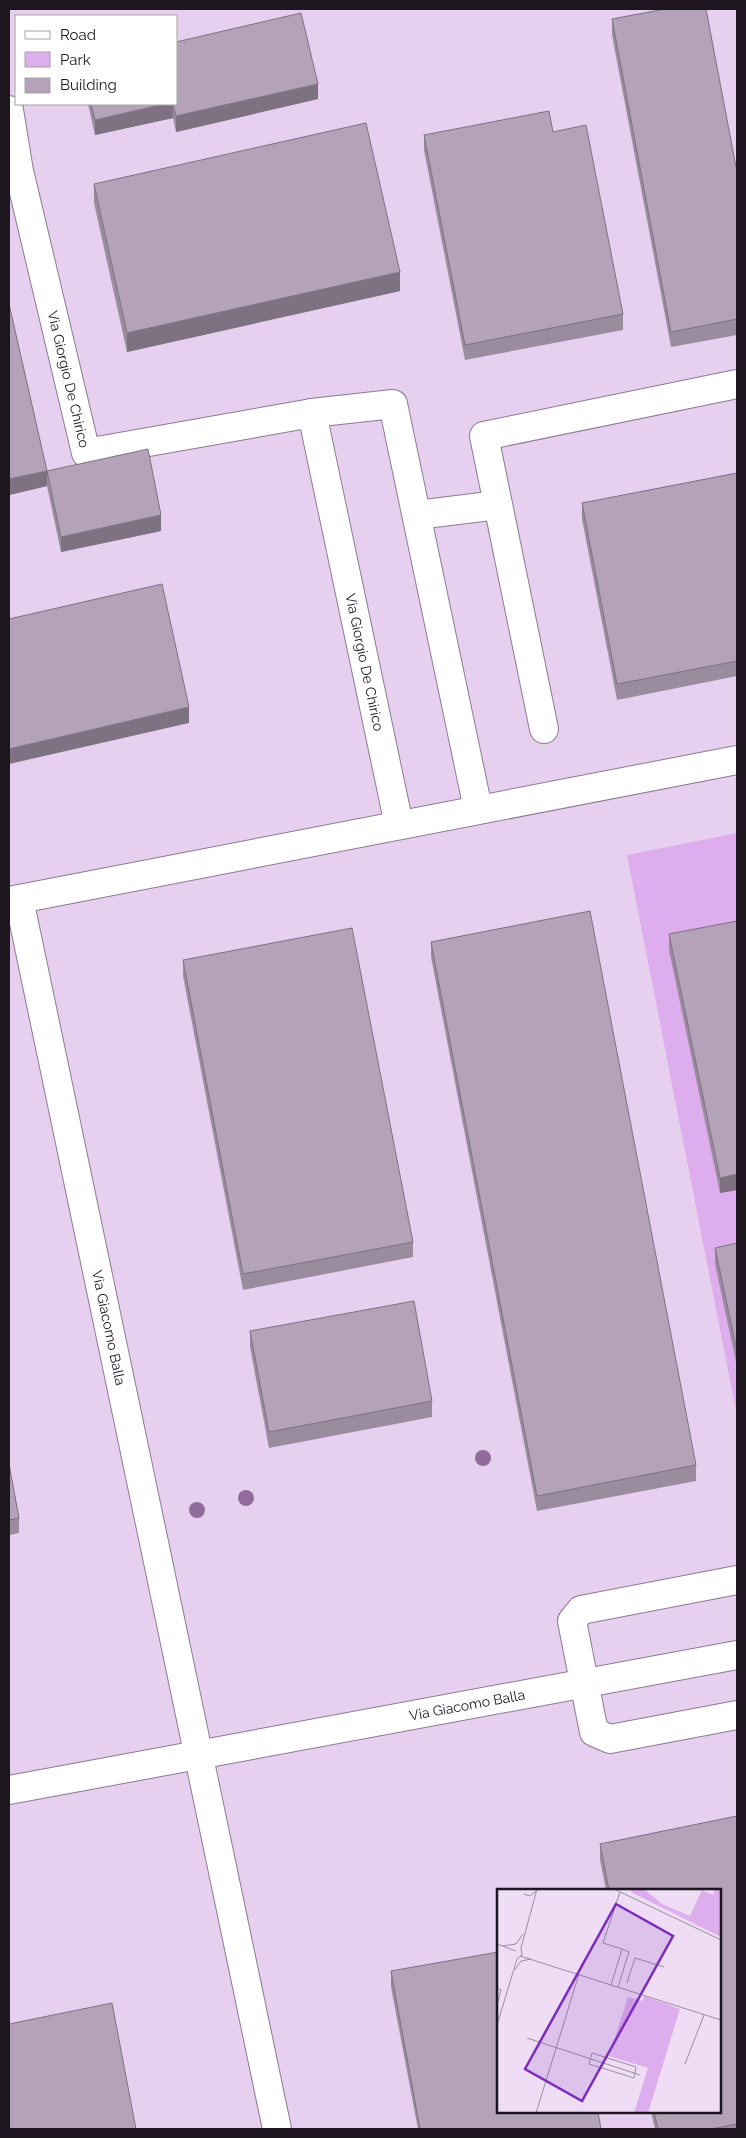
<svg xmlns="http://www.w3.org/2000/svg" width="746" height="2138" font-family="Raleway,sans-serif">
<style>
.built{fill:#e7d0ef;fill-rule:evenodd}
.green{fill:#deaded}
.lines{fill:none;stroke-linecap:round;stroke-linejoin:round}
.minor-casing{stroke:#8b7a91;stroke-width:30}
.minor{stroke:#fff;stroke-width:28}
.tree{fill:#906c9a}
.wall{fill:#9b8b9f}
.shaded-wall{fill:#7e7182}
.building{fill:#b4a2b9;stroke:#7e7182}
.labels{text-anchor:middle;dominant-baseline:central;stroke-width:4;stroke-linejoin:round;paint-order:stroke}
.street-label{font-size:14px;fill:#1d161f;stroke:#fff}
.inset-road{fill:none;stroke:#9b8d9f;stroke-width:1}
.view{fill:#7b2cbf;fill-opacity:0.15;stroke:#7b2cbf;stroke-width:2.5}
.inset-edge{fill:none;stroke:#1d161f;stroke-width:2.5}
</style>
<rect width="100%" height="100%" fill="#efddf5"/>
<path class="built" d="M9,9H737V2129H9ZM16,16H176V104H16ZM498,1890H720V2112H498Z"/>
<polygon class="green" points="737,833 737,1416 627,855"/>
<g class="lines">
<g class="minor-casing">
<g id="minor">
<path id="s1" d="M9,110L19,171L86,453L312,413L399,825"/>
<polyline points="312,413 393,404 478,809"/>
<polyline points="417,515 498,505"/>
<polyline points="544,729 484,436 737,384"/>
<path id="s2" d="M19,899L277,2129"/>
<polyline points="9,901 737,760"/>
<polyline points="737,1580 581,1610 572,1621 594,1732 610,1739 737,1715"/>
<path id="s3" d="M9,1790L737,1655"/>
</g>
</g>
<use href="#minor" class="minor"/>
</g>
<g class="tree">
<circle cx="483" cy="1458" r="8"/>
<circle cx="246" cy="1498" r="8"/>
<circle cx="197" cy="1510" r="8"/>
</g>
<g class="wall">
<polygon points="612,19 737,172 737,335 671,347 612,35"/>
<polygon points="318,99 176,132 173,118 95,135 88,104 176,104"/>
<polygon points="553,132 623,314 623,330 465,360 424,150 424,135"/>
<polygon points="94,184 400,291 127,352 94,203"/>
<polygon points="9,304 47,471 161,531 61,552 47,486 9,495"/>
<polygon points="737,473 737,676 617,700 582,519 582,503"/>
<polygon points="737,921 737,1190 720,1193 669,950 669,934"/>
<polygon points="431,942 696,1465 696,1481 537,1511 431,957"/>
<polygon points="183,960 413,1242 413,1257 243,1290 183,976"/>
<polygon points="737,1243 737,1367 715,1264 715,1248"/>
<polygon points="250,1331 432,1401 432,1417 269,1448 250,1347"/>
<polygon points="9,1464 19,1518 19,1533 9,1535"/>
<polygon points="737,1816 737,2129 655,2129 651,2112 720,2112 720,1890 606,1890 600,1860 600,1844"/>
<polygon points="391,1971 601,2129 418,2129 391,1987"/>
</g>
<g class="shaded-wall">
<polygon points="318,84 318,99 176,132 176,116"/>
<polygon points="165,104 173,104 173,118 95,135 95,120"/>
<polygon points="400,272 400,291 127,352 127,333"/>
<polygon points="47,471 47,486 9,495 9,479"/>
<polygon points="161,515 161,531 61,552 61,537"/>
<polygon points="189,707 189,723 9,764 9,749"/>
<polygon points="737,1174 737,1190 720,1193 720,1178"/>
</g>
<g class="building">
<polygon points="665,9 706,9 737,172 737,319 671,332 612,19"/>
<polygon points="301,13 318,84 176,116 173,104 176,104 176,42"/>
<polygon points="91,104 165,104 95,120"/>
<polygon points="549,111 553,132 586,125 623,314 465,345 424,135"/>
<polygon points="366,123 400,272 127,333 94,184"/>
<polygon points="9,304 47,471 148,449 161,515 61,537 47,471 9,479"/>
<polygon points="737,473 737,661 617,684 582,503"/>
<polygon points="162,584 189,707 9,749 9,619"/>
<polygon points="590,911 696,1465 537,1496 431,942"/>
<polygon points="737,921 737,1174 720,1178 669,934"/>
<polygon points="352,928 413,1242 243,1274 183,960"/>
<polygon points="737,1243 737,1351 715,1248"/>
<polygon points="414,1301 432,1401 269,1432 250,1331"/>
<polygon points="9,1464 19,1518 9,1520"/>
<polygon points="737,1816 737,2124 711,2129 658,2129 654,2112 720,2112 720,1890 609,1890 600,1844"/>
<polygon points="498,1952 498,2112 598,2112 601,2129 420,2129 391,1971"/>
<polygon points="112,2003 136,2129 9,2129 9,2024"/>
</g>
<g class="labels">
<g class="street-label">
<text stroke="none"><textPath href="#s1" startOffset="276">Via Giorgio De Chirico</textPath></text>
<text stroke="none"><textPath href="#s1" startOffset="836">Via Giorgio De Chirico</textPath></text>
<text stroke="none"><textPath href="#s2" startOffset="438">Via Giacomo Balla</textPath></text>
<text stroke="none"><textPath href="#s3" startOffset="466">Via Giacomo Balla</textPath></text>
</g>
</g>
<g transform="translate(497 1889)">
<rect width="224" height="224" fill="#efddf5"/>
<path d="M135,0H147L165,15L193,27L205,1L216,6L218,0H224V48L134,3ZM147,107L183,120L151,224H137L151,179L112,167L131,108L145,112Z" fill="#deaded"/>
<path class="inset-road" d="M117,0L224,51M27,5L33,7L40,1M0,55L19,62M6,57L19,55L26,45M23,67L224,131M18,81L24,72L34,70M130,94L138,69L167,78M114,96L125,60L106,54L123,3M121,98L132,63L125,60M0,99L4,101L0,116M0,136L20,70L25,66L24,59L40,0M30,149L143,186M95,164L139,178L137,189L92,175ZM188,175L207,126M39,224L82,85"/>
<path class="view" d="M119,15L176,47L85,212L28,180Z"/>
<rect width="224" height="224" class="inset-edge"/>
</g>
<rect width="746" height="2138" fill="none" stroke="#1d161f" stroke-width="20"/>
<rect x="15" y="15" width="162" height="90" fill="#ffffff" stroke="#a5a2a5"/>
<rect x="25" y="31" width="25" height="8" fill="#ffffff" stroke="#a5a2a5"/>
<text x="60" y="40" font-size="15" fill="#1d161f">Road</text>
<rect x="25" y="52" width="25" height="15" fill="#deaded" stroke="#a5a2a5"/>
<text x="60" y="65" font-size="15" fill="#1d161f">Park</text>
<rect x="25" y="78" width="25" height="15" fill="#b4a2b9" stroke="#a5a2a5"/>
<text x="60" y="90" font-size="15" fill="#1d161f">Building</text>
</svg>
